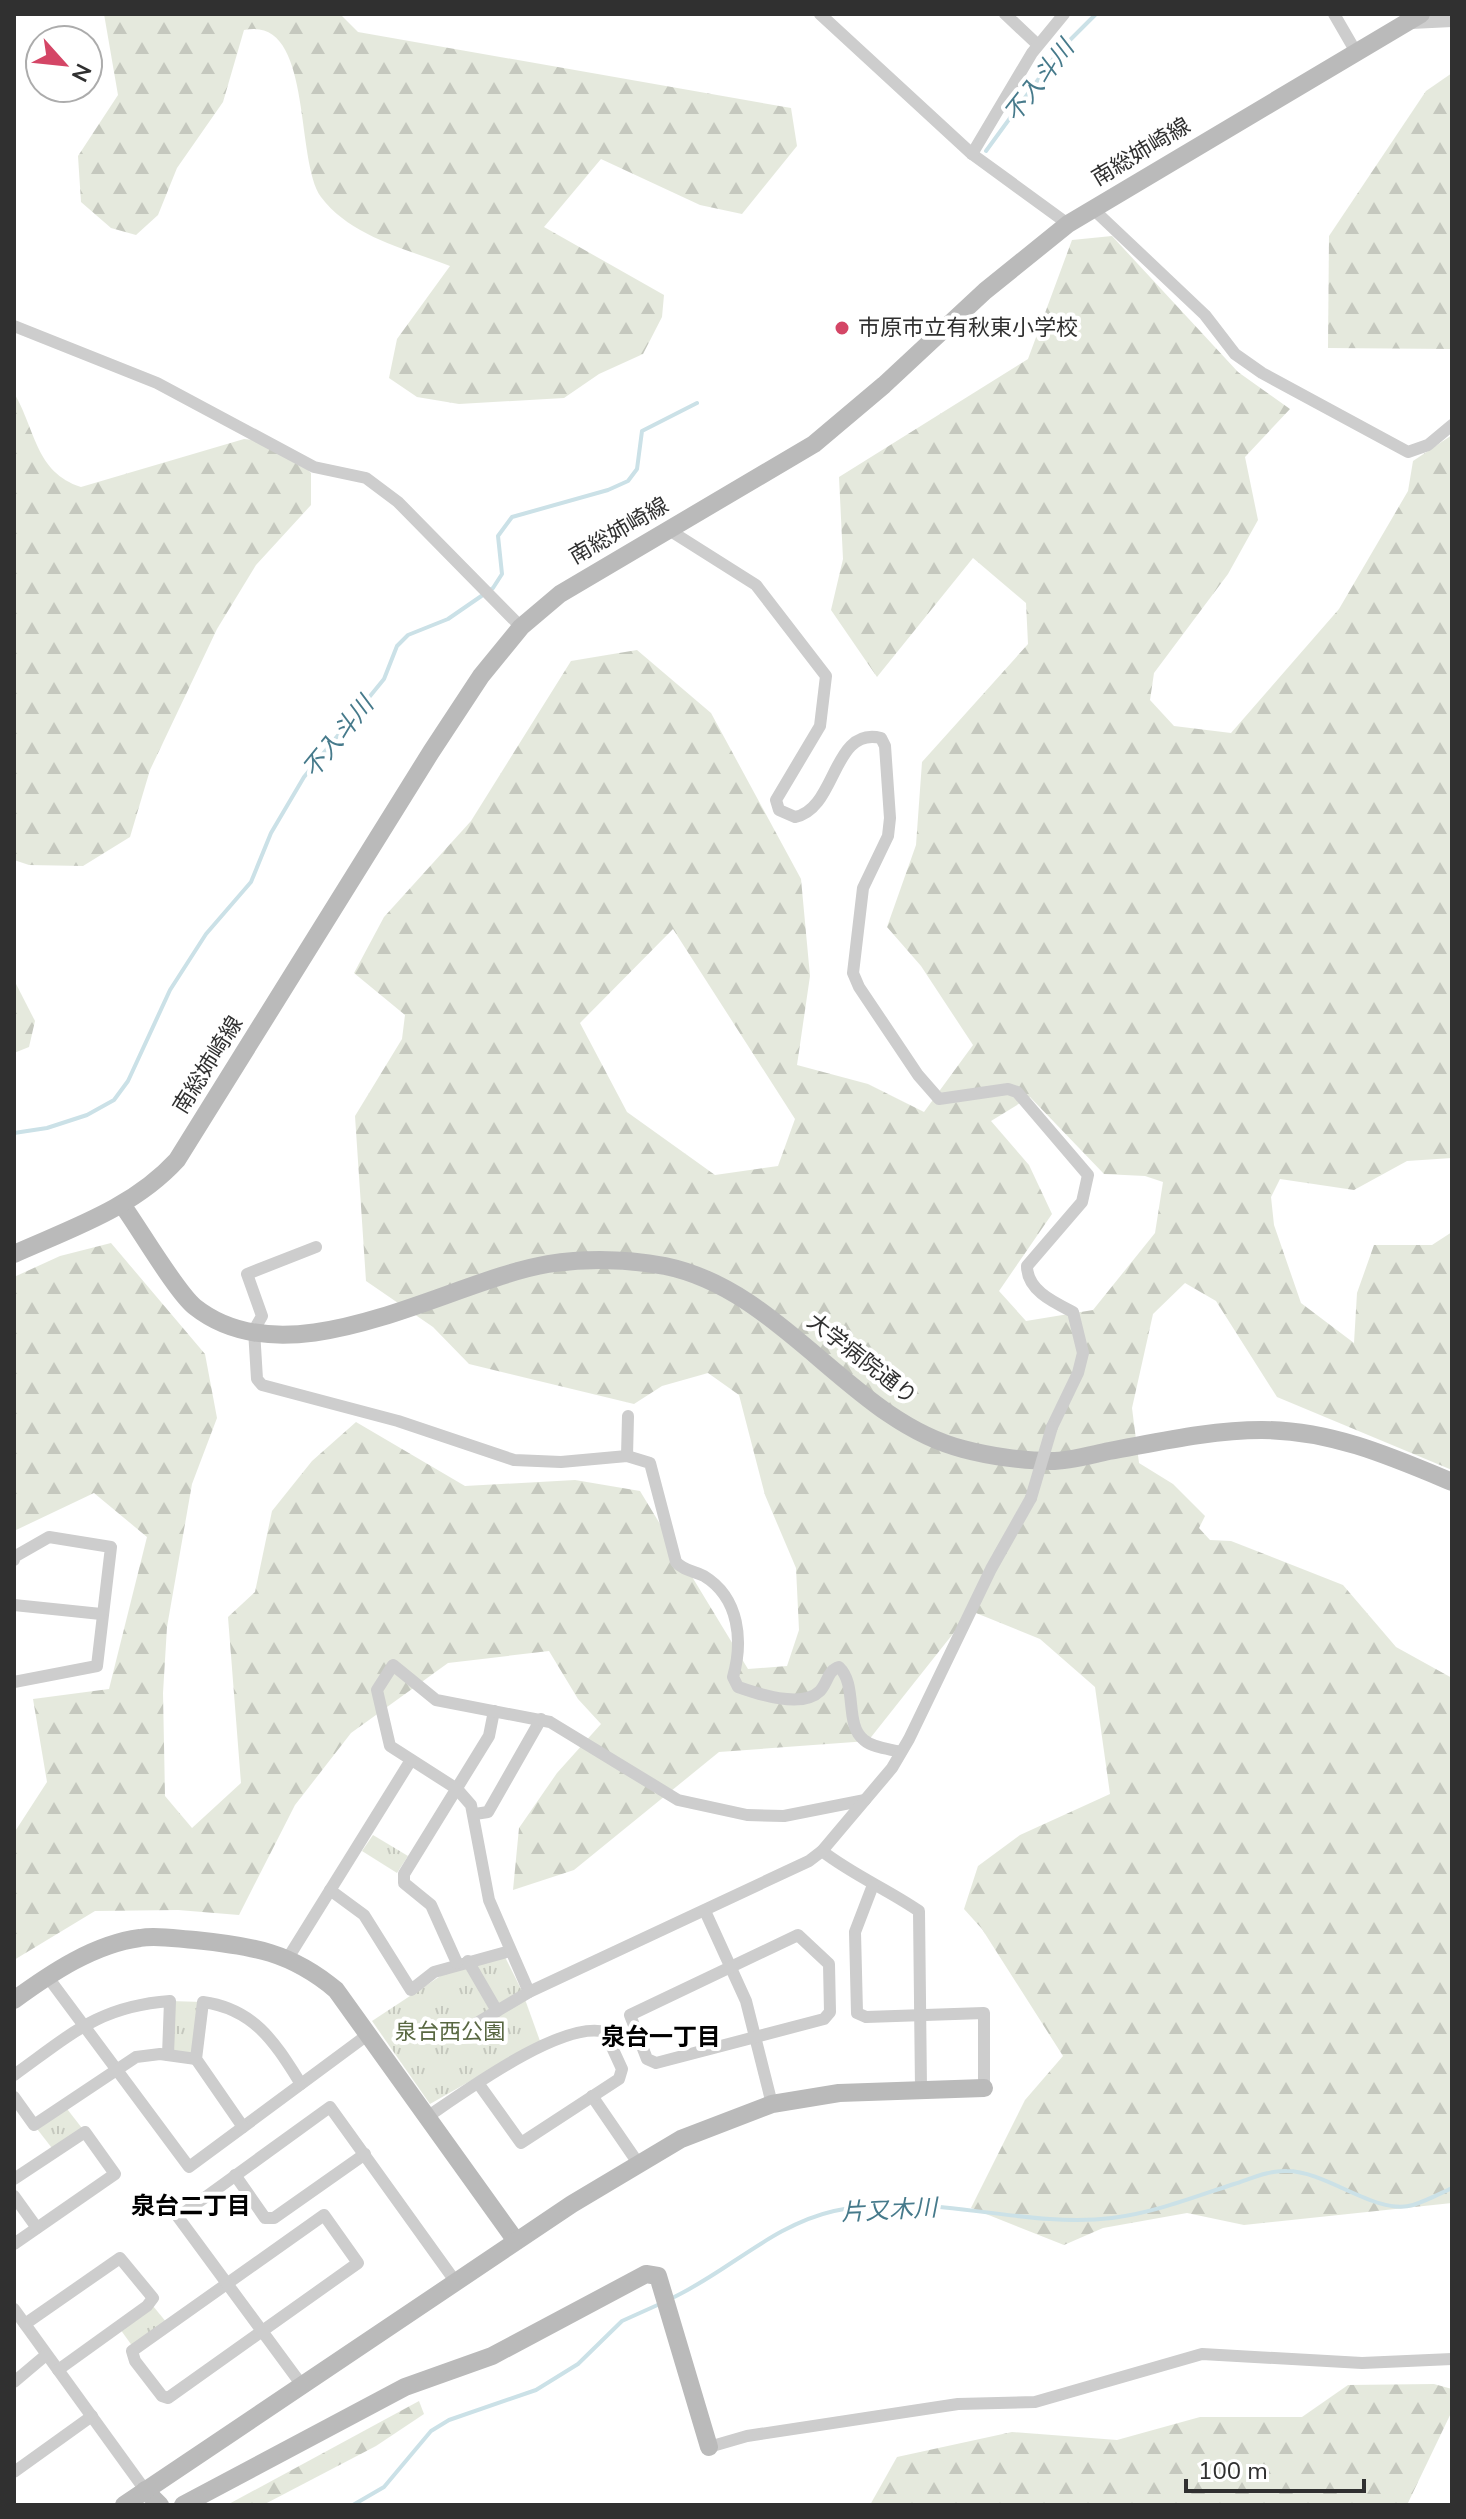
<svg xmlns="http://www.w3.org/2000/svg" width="1466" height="2519" font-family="'Nunito Sans','Noto Sans JP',sans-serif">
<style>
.grass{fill:url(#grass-tufts)}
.forest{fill:url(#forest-firs);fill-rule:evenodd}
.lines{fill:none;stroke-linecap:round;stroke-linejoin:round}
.stream{stroke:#cbe1e7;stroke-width:4}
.street{stroke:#cdcdcd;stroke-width:12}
.secondary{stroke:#bababa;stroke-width:18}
.street-bridge{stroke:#cdcdcd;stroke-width:12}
.poi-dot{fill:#d44666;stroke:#fff;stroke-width:3}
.labels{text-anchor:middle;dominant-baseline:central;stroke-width:8;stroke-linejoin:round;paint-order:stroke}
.street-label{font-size:22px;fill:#303030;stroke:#fff}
.poi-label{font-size:22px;fill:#303030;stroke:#fff;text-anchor:start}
.park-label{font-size:22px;fill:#596842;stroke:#fff}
.water-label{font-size:24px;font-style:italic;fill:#467a8b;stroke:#fff}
.neighbourhood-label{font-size:24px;font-weight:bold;fill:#000;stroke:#fff}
</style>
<defs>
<pattern id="grass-tufts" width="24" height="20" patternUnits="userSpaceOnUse" patternTransform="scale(2)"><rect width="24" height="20" fill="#e5e9dd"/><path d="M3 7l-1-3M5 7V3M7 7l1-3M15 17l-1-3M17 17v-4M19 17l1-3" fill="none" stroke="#c5c8be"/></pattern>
<pattern id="forest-firs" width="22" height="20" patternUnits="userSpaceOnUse" patternTransform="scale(2)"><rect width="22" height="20" fill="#e5e9dd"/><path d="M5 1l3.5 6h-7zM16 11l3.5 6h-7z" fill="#c5c8be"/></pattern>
</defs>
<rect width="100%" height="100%" fill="#fff"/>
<g class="grass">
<polygon points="373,1835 408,1856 397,1873 362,1851"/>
<polygon points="505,1957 522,1991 540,2041 430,2104 372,2021 448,1971"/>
<polygon points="170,2001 203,2002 196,2059 168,2055"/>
<polygon points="64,2105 85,2132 55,2152 34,2125"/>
<polygon points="153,2306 167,2323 133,2347 120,2329"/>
</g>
<g class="forest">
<path d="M104,14H340L358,32L791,108L797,146L742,214L700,205L601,159L544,227L664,295L662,317L643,354L599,374L564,398L459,404L417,397L389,378L397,339L450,266C407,249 351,237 321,197C294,158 314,15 244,30L223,102L177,168L158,215L136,235L111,228L81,202L78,156L118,95Z"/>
<polygon points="1452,73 1452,349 1328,348 1329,236 1426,91"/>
<path d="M1112,236L1238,372L1290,409L1245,457L1258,520L1228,574L1154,673L1150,700L1174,726L1231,733L1339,609L1408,491L1413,461L1452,435V1158L1407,1161L1354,1190L1280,1179L1271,1197L1274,1225L1301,1303L1354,1343L1357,1293L1374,1245H1432L1452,1232V1470L1277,1397L1216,1301L1185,1283L1153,1314L1132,1408L1139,1463L1173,1484L1205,1516L1199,1528L1210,1540L1231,1541L1343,1585L1396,1647L1452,1678V2203L1244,2225L1187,2213L1103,2228L1064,2245L971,2208L1025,2100L1063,2056L982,1929L964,1909L978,1866L1020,1835L1110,1794L1095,1687L1040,1639L971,1611L868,1741L719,1752L574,1870L513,1890L519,1828L557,1773L601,1724L578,1699L549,1651L448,1663L351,1733L295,1805L239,1915L178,1910L95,1911L14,1960V1833L47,1782L33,1699L109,1689L147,1537L94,1493L14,1531V1277L60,1256L111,1243L205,1354L217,1418L192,1484L167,1627L163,1693L165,1796L192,1828L241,1783L228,1617L255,1592L272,1511L312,1461L356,1422L465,1486L575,1480L640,1491L748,1669L787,1666L799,1630L796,1568L765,1495L739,1395L708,1373L662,1386L634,1404L469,1364L433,1327L366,1281L355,1116L402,1039L405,1015L354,973L384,917L471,821L571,661L637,650L711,713L801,879L810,976L797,1065L868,1084L924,1112L973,1045L921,966L887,927L916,845L922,762L1028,644L1026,603L973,558L877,677L831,610L843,559L839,477L1028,359L1072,240ZM673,929L795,1119L778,1166L715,1175L627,1112L580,1023ZM1030,1097L1104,1174L1145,1176L1163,1182L1155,1233L1093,1310L1026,1321L999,1291L1052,1214L1029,1165L991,1121Z"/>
<path d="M14,393C36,430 35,472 81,487L244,439L281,443L311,473V505L256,565L217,629L150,770L130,837L83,866L29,865L14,860Z"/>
<polygon points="14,980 35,1021 29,1047 14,1053"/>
<polygon points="1434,2384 1452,2389 1452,2411 1407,2505 870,2505 897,2457 1012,2432 1117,2440 1200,2417 1302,2417 1348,2385"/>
<polygon points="419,2401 424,2414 376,2446 263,2505 227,2505"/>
</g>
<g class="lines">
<g class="stream">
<polyline points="986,151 1059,51 1096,14"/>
<polyline points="14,1133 47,1128 87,1115 114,1100 128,1081 170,990 206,934 251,882 271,833 304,777 384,679 397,646 408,635 448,619 493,588 502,574 498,536 512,517 608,490 628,481 637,469 642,431 697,403"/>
<path d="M670,2299C727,2273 772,2225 834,2211C927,2190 1021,2229 1112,2218C1154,2213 1194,2197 1234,2184C1250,2179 1269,2170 1287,2171C1327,2171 1376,2216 1413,2205C1426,2201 1439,2194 1452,2188"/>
<polyline points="353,2505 384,2487 431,2431 449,2420 536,2390 578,2364 622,2321 662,2303"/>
</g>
<g class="street">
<polyline points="820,14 972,154 1068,224"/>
<polyline points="1005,14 1038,45"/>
<polyline points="1334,14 1356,52"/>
<polyline points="1411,23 1452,21"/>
<polyline points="972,154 1032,53 1064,14"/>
<polyline points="1093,209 1205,315 1235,354 1262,373 1408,452 1428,445 1452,425"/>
<polyline points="14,326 157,383 314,467 366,478 398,502 521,627"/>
<path d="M669,530L756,585L826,676L820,726L776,800L779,810L795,817C837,809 832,726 881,738L885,746L890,818L888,836L863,888L853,973L859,987L918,1075L939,1099L1008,1089L1017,1092L1088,1175L1082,1202L1027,1266C1027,1290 1053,1302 1073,1312L1083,1353L1078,1373L1052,1427"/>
<path d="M316,1247L247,1274L262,1316L254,1330L257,1379L262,1385L398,1421L514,1460L561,1462L627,1456L650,1463L676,1562C684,1571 694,1571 704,1576C740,1598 743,1642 733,1677L738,1687C758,1694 802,1709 820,1691C828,1682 828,1670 839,1667C858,1685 844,1725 864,1740C873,1748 890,1749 901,1752"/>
<polyline points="627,1456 628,1416"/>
<polyline points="14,1560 14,1557 49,1537 111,1547 97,1666 14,1682"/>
<polyline points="14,1605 101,1614"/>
<polyline points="475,1814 488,1812 541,1719"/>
<path d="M822,1851C853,1875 887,1889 919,1911L921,2088"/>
<polyline points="873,1885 855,1932 857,2013 866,2017 984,2013 984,2088"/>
<polyline points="330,1890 364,1915 411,1990 434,1972 510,1951"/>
<polyline points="705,1911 746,2001 772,2104"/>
<polygon points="798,1935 829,1964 830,2012 824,2019 656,2063 647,2059 630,2015"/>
<polyline points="288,1958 411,1760"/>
<polyline points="468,1961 497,2011"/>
<polyline points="457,1963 431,1905 404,1883 404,1874 489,1736 494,1711"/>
<polyline points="47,1976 189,2167 366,2036"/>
<polyline points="529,1992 489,1900 471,1805 457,1789 390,1746 377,1690 393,1665 436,1700 550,1722 678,1800 747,1815 784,1816 865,1800"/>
<polyline points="462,2032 529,1992 809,1861 822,1851 892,1768 909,1739 991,1569 1031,1498"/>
<path d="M14,2075C70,2035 99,2006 170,2001L168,2055"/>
<polyline points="592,2096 638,2163"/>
<polyline points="14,2097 34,2125 136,2057 160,2054 196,2059"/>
<path d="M427,2117C464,2092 562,2020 605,2032L622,2069L619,2079L521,2143L478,2083"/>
<path d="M243,2127L196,2059L203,2002C255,2009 275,2043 301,2084"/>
<polyline points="235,2175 265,2218 274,2218 365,2154"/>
<polyline points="14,2179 85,2132 115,2174 14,2244"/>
<polyline points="14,2196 37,2228"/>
<polygon points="324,2215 358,2263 168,2398 162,2396 135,2361 132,2351"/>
<polyline points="14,2309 145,2490"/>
<polyline points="25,2324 120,2258 153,2298 147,2306 58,2370"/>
<polyline points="14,2382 46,2355"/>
<polyline points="301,2384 178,2217 330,2107 455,2281"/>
<polyline points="709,2447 747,2436 958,2404 1035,2402 1202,2354 1362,2363 1452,2359"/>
<polyline points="14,2472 92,2416"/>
</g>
<g class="secondary">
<path d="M123,1206C139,1228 177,1293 195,1307C291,1383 448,1281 548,1264C586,1258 627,1259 665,1266C783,1290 852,1421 963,1449C989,1456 1024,1461 1051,1461C1069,1461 1090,1455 1109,1451C1159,1442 1211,1430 1262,1430C1330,1430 1390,1456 1452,1482"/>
<path d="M14,1254C72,1228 133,1208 177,1160L431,752L481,676L521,627L560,594L814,444L884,385L985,291L1068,224L1421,14"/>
<path d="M14,2000C51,1973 94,1944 140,1938C157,1935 178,1939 195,1940C253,1946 291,1952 336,1990L516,2241"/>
<polyline points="145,2490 160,2505"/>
<polyline points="124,2505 572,2204 681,2139 772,2104 839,2093 984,2088"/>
<polyline points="183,2505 405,2387 492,2356 646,2274 658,2276 709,2447"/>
</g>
<polyline class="street-bridge" points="1031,1498 1052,1427"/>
</g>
<circle class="poi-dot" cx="842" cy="328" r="8"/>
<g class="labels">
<g class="street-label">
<text transform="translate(1141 152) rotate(-31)">南総姉崎線</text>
<text transform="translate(619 531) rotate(-30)">南総姉崎線</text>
<text transform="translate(208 1065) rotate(-58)">南総姉崎線</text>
<text transform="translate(862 1359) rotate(38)">大学病院通り</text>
</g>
<g class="poi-label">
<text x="858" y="328">市原市立有秋東小学校</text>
</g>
<g class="park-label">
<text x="450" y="2032">泉台西公園</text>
</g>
<g class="water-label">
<text transform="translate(1039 81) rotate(-52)">不入斗川</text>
<text transform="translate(338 737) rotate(-51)">不入斗川</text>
<text transform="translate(889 2210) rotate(-3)">片又木川</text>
</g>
<g class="neighbourhood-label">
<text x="661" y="2037">泉台一丁目</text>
<text x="191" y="2206">泉台二丁目</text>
</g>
</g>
<rect width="1466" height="2519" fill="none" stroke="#303030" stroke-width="32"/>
<g transform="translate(64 64) rotate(117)"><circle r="38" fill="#ffffff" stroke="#acacac" stroke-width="2"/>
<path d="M0-6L14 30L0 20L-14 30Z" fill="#d44666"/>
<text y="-12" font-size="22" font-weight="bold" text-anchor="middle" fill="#303030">N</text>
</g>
<path d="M1186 2479v12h178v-12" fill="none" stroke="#303030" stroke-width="4"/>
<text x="1198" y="2479" font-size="24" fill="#303030" stroke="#ffffff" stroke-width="6" paint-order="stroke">100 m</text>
</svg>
